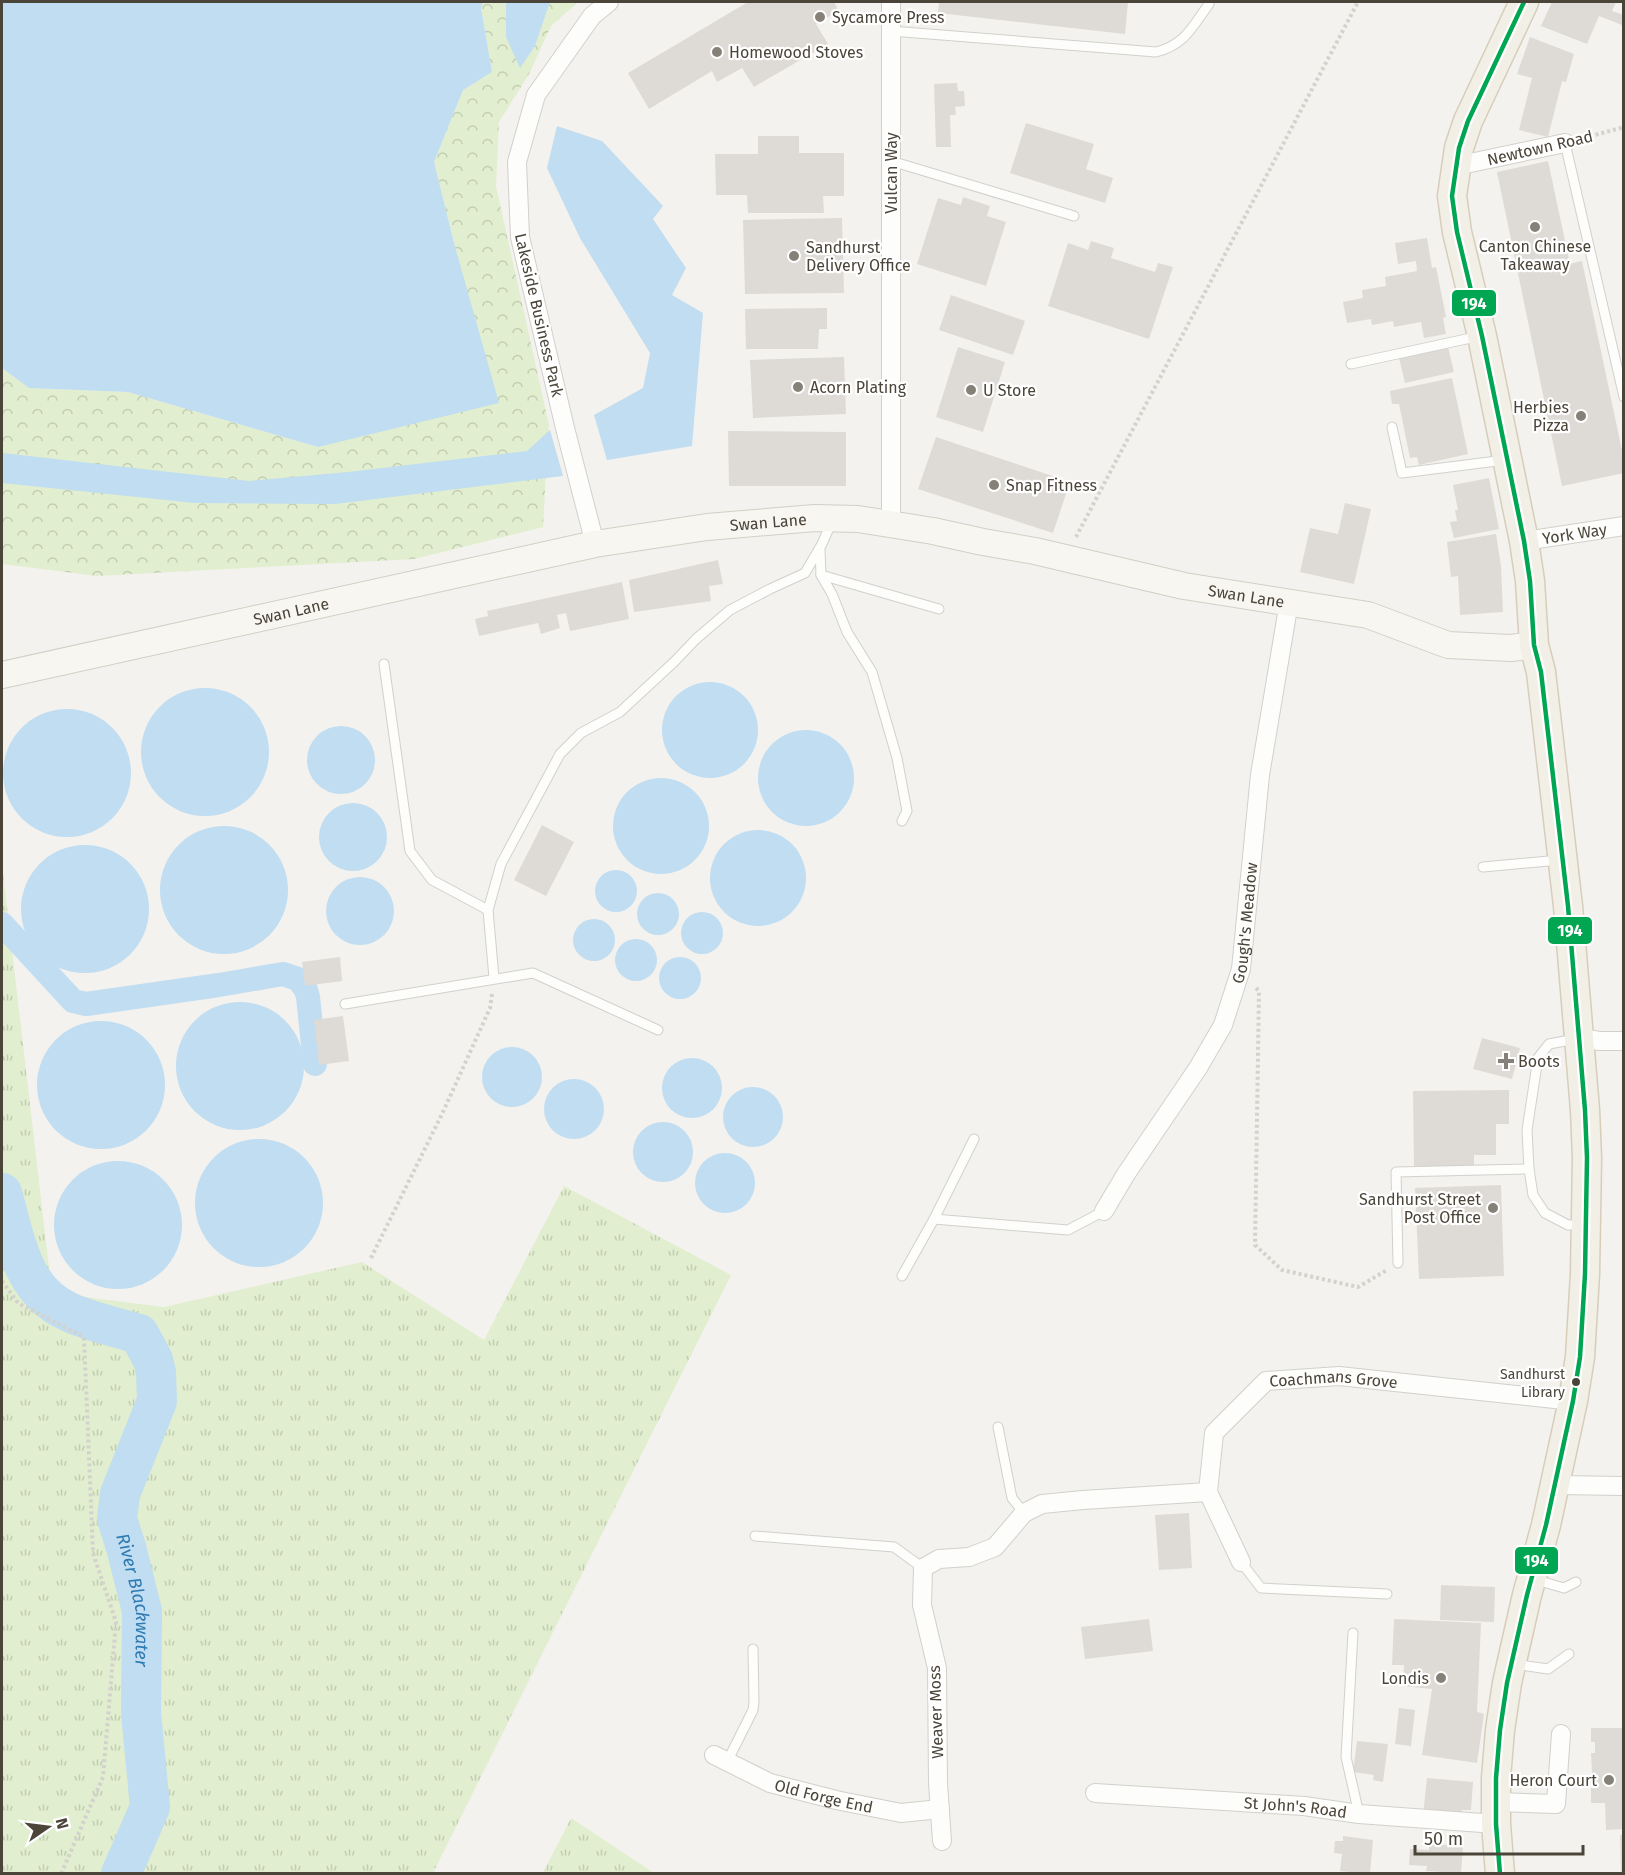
<svg xmlns="http://www.w3.org/2000/svg" width="1625" height="1875" font-family="'Fira Sans',sans-serif">
<style>
.grass{fill:url(#grass-tufts)}
.forest{fill:url(#forest-crowns)}
.water{fill:#c0ddf1}
.lines{fill:none;stroke-linecap:round;stroke-linejoin:round}
.canal{stroke:#c0ddf1;stroke-width:24}
.river{stroke:#c0ddf1;stroke-width:40}
.building{fill:#dedbd6}
.lane-casing{stroke:#d2d0cb;stroke-width:11}
.street-casing{stroke:#d2d0cb;stroke-width:20}
.secondary-casing{stroke:#d3cfc5;stroke-width:28}
.primary-casing{stroke:#d6cebb;stroke-width:31}
.path{stroke:#d3d2cc;stroke-width:4;stroke-dasharray:3 3;stroke-linecap:butt}
.lane{stroke:#fdfdfc;stroke-width:9}
.street{stroke:#fdfdfc;stroke-width:18}
.secondary{stroke:#f7f6f1;stroke-width:26}
.primary{stroke:#f2efe6;stroke-width:28}
.bus-1-casing{stroke:#fff;stroke-width:9}
.bus-1{stroke:#00a651;stroke-width:4.5}
.poi-dot{fill:#868178;stroke:#fff;stroke-width:2}
.bus-dot{fill:#4b4439;stroke:#fff;stroke-width:2}
.labels{text-anchor:middle;dominant-baseline:central;stroke-width:4.5;stroke-linejoin:round;paint-order:stroke}
.bus-label{font-size:14px;fill:#4b4439;stroke:#fff;text-anchor:end}
.poi-label{font-size:16px;fill:#4b4439;stroke:#fff;text-anchor:start}
.street-label{font-size:16px;fill:#4b4439;stroke:#fff}
.water-label{font-size:18px;font-style:italic;fill:#2e7ab2;stroke:#fff}
.line-badge{stroke:#fff;stroke-width:2}
.badge-label{font-size:16px;text-anchor:middle;font-weight:bold;fill:#fff}
</style>
<defs>
<pattern id="grass-tufts" width="24" height="20" patternUnits="userSpaceOnUse" patternTransform="scale(1.5)"><rect width="24" height="20" fill="#e1eecf"/><path d="M3 7l-1-3M5 7V3M7 7l1-3M15 17l-1-3M17 17v-4M19 17l1-3" fill="none" stroke="#c3cdb2"/></pattern>
<pattern id="forest-crowns" width="20" height="18" patternUnits="userSpaceOnUse" patternTransform="scale(1.5)"><rect width="20" height="18" fill="#e1eecf"/><path d="M2 6a3 3 0 1 1 6 0M12 15a3 3 0 1 1 6 0" fill="none" stroke="#c3cdb2"/></pattern>
</defs>
<rect width="100%" height="100%" fill="#f4f2ee"/>
<g class="grass">
<polygon points="2,864 52,1293 164,1307 362,1262 484,1340 564,1186 731,1275 433,1873 2,1873"/>
<polygon points="571,1818 654,1873 543,1873"/>
</g>
<polygon class="forest" points="483,2 506,2 506,37 535,46 550,2 578,2 551,26 529,74 499,122 496,186 549,425 543,527 414,559 97,576 2,564 2,368 29,388 128,392 318,447 454,243 434,162 463,90 492,72 481,8"/>
<g class="water">
<polygon points="2,2 483,2 481,8 492,72 463,90 434,162 454,243 499,403 318,447 128,392 29,388 2,368"/>
<polygon points="506,2 550,2 535,46 520,68 506,37"/>
<polygon points="557,126 602,141 663,206 653,219 686,268 672,295 703,313 692,446 607,460 594,415 643,388 650,353 580,238 547,168"/>
<polygon points="550,430 563,476 335,504 195,503 2,483 2,453 249,481 348,472 527,451"/>
<circle cx="710" cy="730" r="48"/>
<circle cx="205" cy="752" r="64"/>
<circle cx="67" cy="773" r="64"/>
<circle cx="341" cy="760" r="34"/>
<circle cx="806" cy="778" r="48"/>
<circle cx="661" cy="826" r="48"/>
<circle cx="353" cy="837" r="34"/>
<circle cx="224" cy="890" r="64"/>
<circle cx="758" cy="878" r="48"/>
<circle cx="85" cy="909" r="64"/>
<circle cx="616" cy="891" r="21"/>
<circle cx="360" cy="911" r="34"/>
<circle cx="658" cy="914" r="21"/>
<circle cx="702" cy="933" r="21"/>
<circle cx="594" cy="940" r="21"/>
<circle cx="636" cy="960" r="21"/>
<circle cx="680" cy="978" r="21"/>
<circle cx="240" cy="1066" r="64"/>
<circle cx="101" cy="1085" r="64"/>
<circle cx="512" cy="1077" r="30"/>
<circle cx="692" cy="1088" r="30"/>
<circle cx="574" cy="1109" r="30"/>
<circle cx="753" cy="1117" r="30"/>
<circle cx="663" cy="1152" r="30"/>
<circle cx="259" cy="1203" r="64"/>
<circle cx="725" cy="1183" r="30"/>
<circle cx="118" cy="1225" r="64"/>
</g>
<g class="lines">
<polyline class="canal" points="2,924 73,1001 86,1004 219,985 283,974 298,979 306,990 308,997 315,1064"/>
<path class="river" id="s1" d="M2,1193C15,1238 21,1291 69,1312C91,1322 116,1327 139,1334L153,1360L156,1372L157,1401L120,1494L117,1519L126,1547L142,1611L141,1713L150,1807L121,1874"/>
</g>
<g class="building">
<polygon points="748,2 834,2 839,11 816,24 828,44 754,87 742,68 717,82 712,71 649,109 628,73"/>
<polygon points="939,2 1128,2 1125,34 938,13"/>
<polygon points="1552,2 1616,2 1612,11 1624,15 1624,22 1622,25 1599,16 1587,44 1541,26"/>
<polygon points="1530,37 1574,54 1566,82 1562,81 1548,137 1519,130 1532,78 1517,74"/>
<polygon points="957,83 958,91 964,91 965,106 955,107 956,115 950,115 951,147 936,147 934,84"/>
<polygon points="1026,123 1094,144 1086,169 1113,178 1105,203 1010,173"/>
<polygon points="758,136 799,136 799,153 844,153 844,196 823,196 824,213 748,213 747,195 716,195 715,154 758,154"/>
<polygon points="1548,161 1570,264 1582,261 1624,460 1624,473 1562,486 1497,172"/>
<polygon points="963,197 990,206 987,216 1006,222 986,286 917,264 938,198 961,205"/>
<polygon points="842,218 844,293 745,294 743,220"/>
<polygon points="1427,238 1432,268 1436,267 1446,317 1443,318 1446,334 1424,338 1421,322 1394,327 1393,321 1372,325 1371,319 1347,323 1343,302 1363,298 1362,290 1386,286 1385,277 1417,271 1416,261 1398,264 1395,243"/>
<polygon points="1091,241 1114,248 1111,258 1155,272 1158,263 1173,267 1149,339 1048,306 1068,243 1088,250"/>
<polygon points="951,295 1025,321 1013,355 939,330"/>
<polygon points="827,308 827,329 819,329 818,349 746,349 745,309"/>
<polygon points="958,347 1005,362 983,432 936,417"/>
<polygon points="1448,347 1454,372 1405,383 1399,358"/>
<polygon points="844,357 846,414 753,418 750,360"/>
<polygon points="1452,378 1468,454 1419,465 1417,457 1410,458 1399,404 1392,404 1390,391"/>
<polygon points="728,431 846,432 846,486 729,486"/>
<polygon points="936,437 1070,482 1053,533 918,489"/>
<polygon points="1489,478 1499,529 1454,538 1450,522 1457,521 1455,510 1458,510 1453,485"/>
<polygon points="1345,503 1371,509 1354,584 1300,572 1310,528 1338,534"/>
<polygon points="1496,534 1501,566 1503,612 1460,615 1458,576 1451,577 1447,542"/>
<polygon points="718,560 723,584 709,586 711,601 634,612 629,580"/>
<polygon points="622,582 629,619 570,631 566,613 557,615 560,628 541,634 538,623 479,636 475,619 488,616 487,611"/>
<polygon points="542,825 574,842 546,896 514,880"/>
<polygon points="340,957 342,981 305,986 302,962"/>
<polygon points="343,1016 349,1061 319,1065 314,1020"/>
<polygon points="1482,1038 1520,1048 1512,1079 1473,1069"/>
<polygon points="1509,1090 1509,1124 1496,1124 1496,1155 1474,1155 1474,1167 1414,1168 1413,1091"/>
<polygon points="1501,1185 1504,1276 1419,1279 1415,1188"/>
<polygon points="1189,1513 1192,1568 1159,1570 1155,1515"/>
<polygon points="1441,1585 1495,1587 1494,1622 1440,1620"/>
<polygon points="1149,1619 1153,1651 1085,1659 1081,1627"/>
<polygon points="1394,1619 1481,1623 1477,1712 1484,1714 1477,1763 1422,1755 1432,1689 1403,1686 1404,1665 1392,1665"/>
<polygon points="1399,1708 1415,1710 1411,1746 1395,1744"/>
<polygon points="1591,1728 1624,1728 1624,1829 1606,1830 1605,1803 1591,1803 1591,1788 1595,1788 1595,1773 1592,1773 1591,1753 1595,1753 1595,1742 1591,1742"/>
<polygon points="1357,1741 1388,1744 1383,1782 1373,1780 1374,1775 1353,1772"/>
<polygon points="1427,1778 1473,1782 1471,1810 1462,1810 1460,1819 1423,1815"/>
<polygon points="1620,1835 1624,1835 1624,1874 1621,1874"/>
<polygon points="1343,1836 1373,1840 1370,1874 1340,1871 1342,1854 1334,1853 1335,1841 1343,1841"/>
<polygon points="1429,1844 1463,1846 1461,1873 1426,1871 1427,1866 1409,1865 1410,1849 1429,1850"/>
</g>
<g class="lines">
<g class="lane-casing">
<g id="lane">
<path d="M891,31L1156,52C1185,45 1192,27 1209,4"/>
<polyline points="1565,143 1624,397"/>
<polyline points="891,161 1074,216"/>
<polyline points="1351,364 1480,336"/>
<polyline points="1392,427 1402,473 1505,460"/>
<polyline points="820,550 821,575 832,594 847,632 872,672 897,758 907,811 902,821"/>
<polyline points="821,575 939,609"/>
<polyline points="384,664 410,851 432,880 488,910"/>
<polyline points="1483,867 1560,860"/>
<polyline points="494,978 488,910 501,864 560,754 581,733 620,712 674,662 696,639 730,610 770,589 805,573 822,544 832,521"/>
<polyline points="345,1004 533,973 658,1030"/>
<polyline points="1576,1039 1549,1044 1538,1058 1527,1130 1529,1169 1533,1195 1545,1213 1568,1225 1583,1225"/>
<polyline points="934,1219 1068,1230 1104,1211"/>
<polyline points="1398,1263 1396,1172 1529,1169"/>
<polyline points="902,1276 934,1219 974,1139"/>
<polyline points="998,1427 1012,1498 1024,1513"/>
<polyline points="755,1536 894,1547 923,1568"/>
<polyline points="1241,1562 1261,1588 1387,1594"/>
<polyline points="1533,1579 1564,1588 1576,1582"/>
<polyline points="1353,1633 1346,1757 1359,1814"/>
<polyline points="1514,1664 1548,1669 1569,1654"/>
<polyline points="727,1762 753,1710 754,1702 753,1649"/>
</g>
</g>
<g class="street-casing">
<g id="street">
<polyline points="1456,166 1565,143"/>
<polyline points="891,524 891,2"/>
<path id="s2" d="M1524,541L1624,526"/>
<polyline points="595,544 565,428 520,237 517,162 536,95 592,16 609,2"/>
<polyline points="1579,1038 1600,1041 1624,1041"/>
<path id="s3" d="M1104,1211L1126,1174L1198,1068L1223,1025L1241,969L1260,775L1289,602"/>
<polyline points="1556,1485 1624,1486"/>
<path id="s4" d="M1241,1562L1208,1492L1214,1433L1266,1381L1339,1376L1573,1401"/>
<path id="s5" d="M714,1755L770,1783L836,1800L901,1813L940,1809"/>
<path id="s6" d="M1095,1793L1304,1806L1359,1814L1496,1824"/>
<polyline points="1496,1802 1556,1804 1561,1734"/>
<polyline points="942,1841 938,1783 937,1668 922,1605 923,1568 939,1559 969,1557 995,1547 1024,1513 1042,1504 1083,1500 1208,1492"/>
</g>
</g>
<g class="secondary-casing">
<g id="secondary">
<path id="s7" d="M2,675L595,544L707,527L815,518L858,519L933,531L983,542L1035,551L1184,586L1368,615L1448,645L1511,648L1534,645"/>
</g>
</g>
<g class="primary-casing">
<polyline id="primary" points="1500,1874 1496,1824 1496,1778 1500,1730 1507,1683 1527,1595 1546,1525 1573,1401 1580,1357 1585,1274 1587,1158 1585,1110 1568,906 1541,672 1534,645 1530,581 1524,541 1482,336 1457,232 1452,196 1459,148 1468,121 1524,2"/>
</g>
<g class="path">
<polyline points="1584,138 1624,127"/>
<polyline points="1076,537 1358,2"/>
<polyline points="1256,988 1259,991 1255,1245 1282,1270 1358,1287 1387,1270"/>
<polyline points="371,1258 443,1112 490,1008 492,994"/>
<polyline points="2,1281 18,1303 84,1337 93,1553 116,1622 103,1777 61,1874"/>
</g>
<use href="#lane" class="lane"/>
<use href="#street" class="street"/>
<use href="#secondary" class="secondary"/>
<use href="#primary" class="primary"/>
<g class="bus-1-casing">
<polyline id="bus-1" points="1500,1874 1496,1824 1496,1778 1500,1730 1507,1683 1527,1595 1546,1525 1573,1401 1580,1357 1585,1274 1587,1158 1585,1110 1568,906 1541,672 1534,645 1530,581 1524,541 1482,336 1457,232 1452,196 1459,148 1468,121 1524,2"/>
</g>
<use href="#bus-1" class="bus-1"/>
</g>
<g class="poi-dot">
<circle cx="820" cy="17" r="6"/>
<circle cx="717" cy="52" r="6"/>
<circle cx="1535" cy="227" r="6"/>
<circle cx="794" cy="256" r="6"/>
<circle cx="798" cy="387" r="6"/>
<circle cx="971" cy="390" r="6"/>
<circle cx="1581" cy="416" r="6"/>
<circle cx="994" cy="485" r="6"/>
<path d="M1503 1052h6v6h6v6h-6v6h-6v-6h-6v-6h6z"/>
<circle cx="1493" cy="1208" r="6"/>
<circle cx="1441" cy="1678" r="6"/>
<circle cx="1609" cy="1780" r="6"/>
</g>
<circle class="bus-dot" cx="1576" cy="1382" r="5"/>
<g class="labels">
<g class="bus-label">
<text x="1565" y="1374">Sandhurst<tspan x="1565" dy="18">Library</tspan></text>
</g>
<g class="poi-label">
<text x="832" y="17">Sycamore Press</text>
<text x="729" y="52">Homewood Stoves</text>
<text x="1535" y="246" text-anchor="middle">Canton Chinese<tspan x="1535" dy="18">Takeaway</tspan></text>
<text x="806" y="247">Sandhurst<tspan x="806" dy="18">Delivery Office</tspan></text>
<text x="810" y="387">Acorn Plating</text>
<text x="983" y="390">U Store</text>
<text x="1569" y="407" text-anchor="end">Herbies<tspan x="1569" dy="18">Pizza</tspan></text>
<text x="1006" y="485">Snap Fitness</text>
<text x="1518" y="1061">Boots</text>
<text x="1481" y="1199" text-anchor="end">Sandhurst Street<tspan x="1481" dy="18">Post Office</tspan></text>
<text x="1429" y="1678" text-anchor="end">Londis</text>
<text x="1597" y="1780" text-anchor="end">Heron Court</text>
</g>
<g class="street-label">
<text transform="translate(1540 148) rotate(-13)">Newtown Road</text>
<text transform="translate(891 173) rotate(-90)">Vulcan Way</text>
<text transform="translate(539 315) rotate(77)">Lakeside Business Park</text>
<text stroke="none"><textPath href="#s7" startOffset="782">Swan Lane</textPath></text>
<text stroke="none"><textPath href="#s2" startOffset="51">York Way</textPath></text>
<text stroke="none"><textPath href="#s7" startOffset="1268">Swan Lane</textPath></text>
<text stroke="none"><textPath href="#s7" startOffset="296">Swan Lane</textPath></text>
<text stroke="none"><textPath href="#s3" startOffset="326">Gough's Meadow</textPath></text>
<text stroke="none"><textPath href="#s4" startOffset="278">Coachmans Grove</textPath></text>
<text transform="translate(936 1712) rotate(-92)">Weaver Moss</text>
<text stroke="none"><textPath href="#s5" startOffset="118">Old Forge End</textPath></text>
<text stroke="none"><textPath href="#s6" startOffset="201">St John's Road</textPath></text>
</g>
<g class="water-label">
<text stroke="none"><textPath href="#s1" startOffset="495">River Blackwater</textPath></text>
</g>
</g>
<g class="line-badge">
<rect x="1451" y="289" width="46" height="28" rx="6" fill="#00a651"/>
<rect x="1547" y="916" width="46" height="29" rx="6" fill="#00a651"/>
<rect x="1514" y="1546" width="45" height="29" rx="6" fill="#00a651"/>
</g>
<g class="badge-label">
<text x="1474" y="309">194</text>
<text x="1570" y="936">194</text>
<text x="1536" y="1566">194</text>
</g>
<rect width="1625" height="1875" fill="none" stroke="#4b4439" stroke-width="6"/>
<g transform="translate(48 1827) rotate(76)" stroke="#ffffff" stroke-width="4.5" paint-order="stroke">
<path d="M0-4.5L10 22L0 15L-10 22Z" fill="#4b4439"/>
<text y="-9" font-size="16" font-weight="bold" text-anchor="middle" fill="#4b4439">N</text>
</g>
<path d="M1415 1845v9h168v-9" fill="none" stroke="#4b4439" stroke-width="3"/>
<text x="1424" y="1845" font-size="18" fill="#4b4439" stroke="#ffffff" stroke-width="4.5" paint-order="stroke">50 m</text>
</svg>
